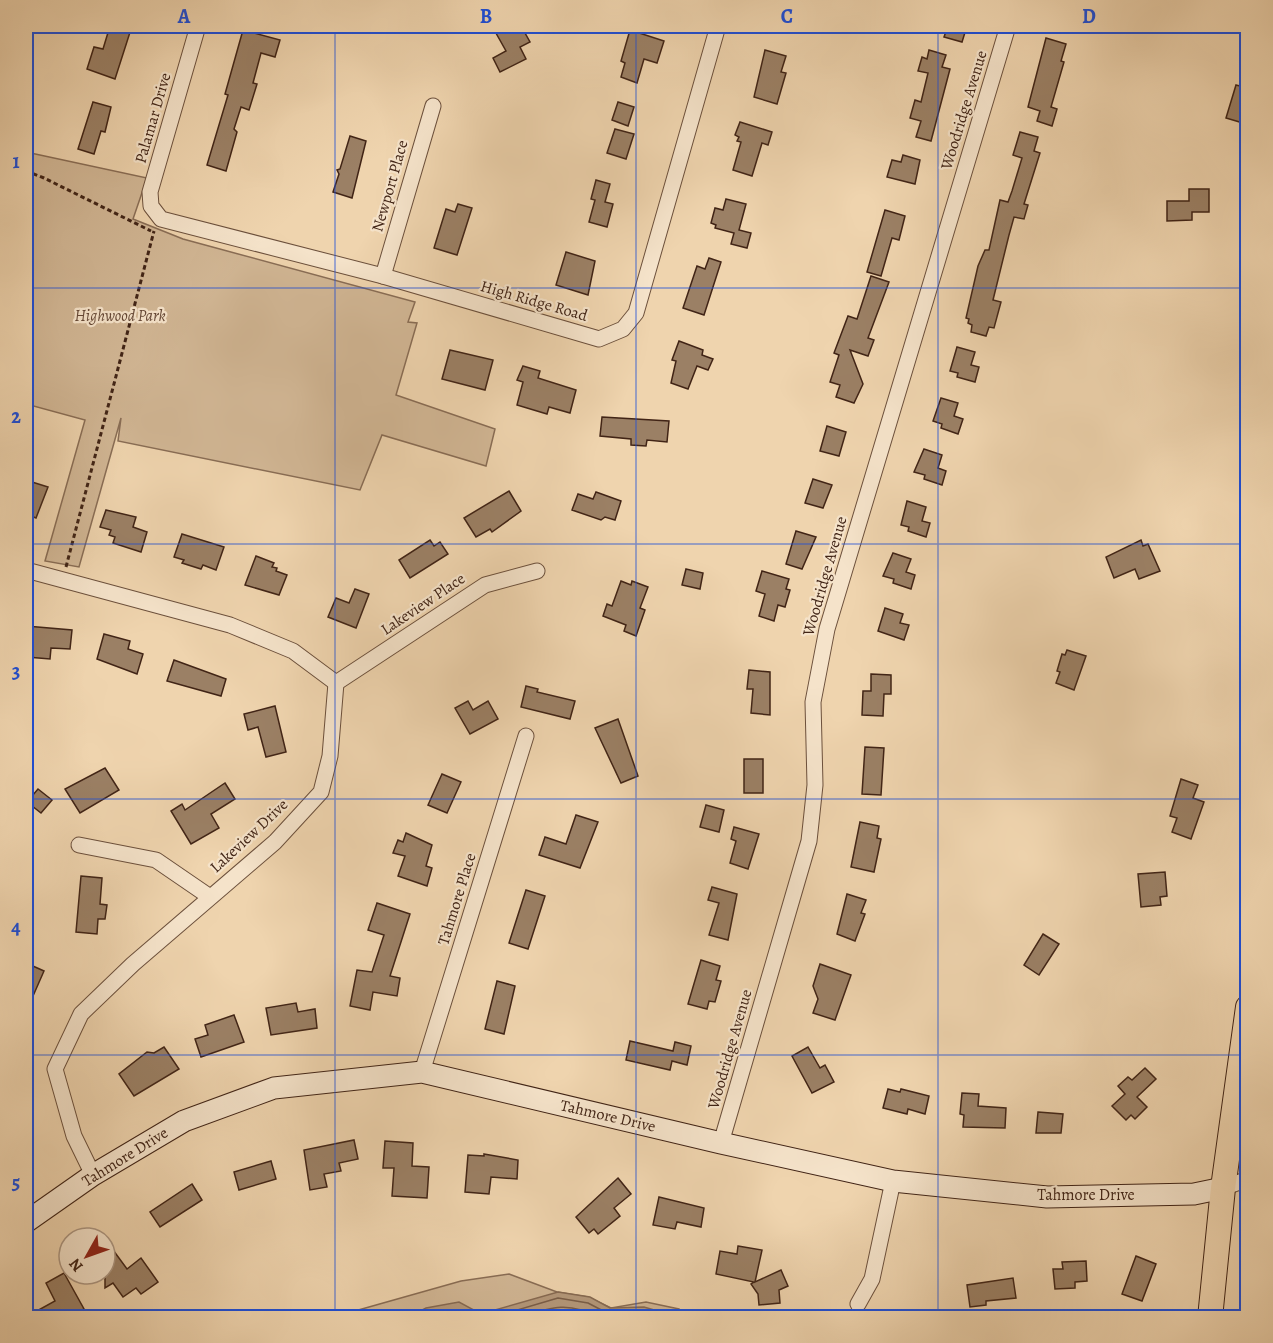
<svg xmlns="http://www.w3.org/2000/svg" width="1273" height="1343" font-family="Alegreya,serif">
<style>
.green{fill:#d1b694;stroke:#896d55;stroke-width:1.5}
.water{fill:#b4987a;stroke:#866a52;stroke-width:1.5}
.lines{fill:none;stroke-linecap:round;stroke-linejoin:round}
.shore{stroke:#7a5e48;stroke-width:1.5}
.building{fill:#9b8065;stroke:#412416;stroke-width:1.5}
.street-casing{stroke:#6c503c;stroke-width:17}
.secondary-casing{stroke:#412416;stroke-width:23}
.primary-casing{stroke:#412416;stroke-width:26}
.path{stroke:#412416;stroke-width:3;stroke-dasharray:4.5 3;stroke-linecap:butt}
.street{stroke:#f5e3ca;stroke-width:15}
.secondary{stroke:#f5e3ca;stroke-width:21}
.primary{stroke:#efd4ae;stroke-width:24}
.grid{fill:none;stroke:#1d4ed8;stroke-width:1.5;stroke-opacity:0.55}
.labels{text-anchor:middle;dominant-baseline:central;stroke-width:4.5;stroke-linejoin:round;paint-order:stroke}
.street-label{font-size:16px;fill:#412416;stroke:#f5e3ca}
.park-label{font-size:16px;font-style:italic;fill:#654836;stroke:#f5e3ca}
.neatline{fill:none;stroke:#1d4ed8;stroke-width:2}
.grid-label{font-size:20px;text-anchor:middle;font-weight:bold;fill:#1d4ed8}
</style>
<rect width="100%" height="100%" fill="#efd4ae"/>
<filter id="stains"><feTurbulence type="fractalNoise" baseFrequency=".00333" numOctaves="4"/><feColorMatrix values="0 0 0 0 .2 0 0 0 0 .09 0 0 0 0 .02 0 0 0 .5 -.17"/></filter>
<radialGradient id="worn" r=".72"><stop offset=".6" stop-color="#630" stop-opacity="0"/><stop offset="1" stop-color="#630" stop-opacity=".3"/></radialGradient>
<g class="green">
<polygon points="26,152 147,178 133,219 183,239 415,302 408,322 417,323 396,395 495,429 486,466 382,435 360,490 118,441 121,418 79,567 45,561 85,420 26,404"/>
<polygon points="509,1274 557,1292 588,1297 611,1308 646,1302 679,1309 687,1317 330,1318 461,1281"/>
</g>
<polygon class="water" points="558,1292 590,1297 610,1308 644,1307 678,1317 409,1317 426,1308 459,1302 481,1314"/>
<g class="lines">
<g class="shore">
<polyline points="490,1318 558,1298 588,1303 609,1314 643,1313 663,1318"/>
<path d="M517,1318C549,1308 568,1300 599,1318"/>
</g>
</g>
<g class="building">
<polygon points="110,26 132,26 115,79 87,69 94,47 103,49"/>
<polygon points="492,26 521,26 530,42 520,47 526,59 500,72 493,58 506,51"/>
<polygon points="948,26 967,26 962,42 944,37"/>
<polygon points="243,30 280,40 275,57 261,53 253,83 257,84 249,110 241,107 234,129 237,132 226,171 207,165 228,95 225,94"/>
<polygon points="630,30 664,41 657,63 644,59 637,83 621,77 625,63 621,61"/>
<polygon points="1046,38 1066,44 1061,61 1064,62 1051,107 1057,109 1052,126 1037,121 1040,111 1028,107"/>
<polygon points="765,50 786,56 781,72 786,73 777,104 754,97"/>
<polygon points="929,50 946,55 942,67 950,69 931,141 916,137 921,121 910,118 915,100 921,102 928,73 918,71 922,57 927,59"/>
<polygon points="1236,85 1248,88 1248,107 1243,123 1226,118"/>
<polygon points="93,102 111,107 105,132 101,131 94,154 78,149"/>
<polygon points="618,102 634,107 628,126 612,120"/>
<polygon points="740,122 772,132 768,145 762,143 752,176 733,170 741,142 737,141 739,137 735,135"/>
<polygon points="615,129 634,134 626,159 607,153"/>
<polygon points="1020,132 1038,137 1034,151 1040,153 1024,204 1028,205 1024,219 1014,217 1009,235 993,300 1001,302 994,328 989,327 986,336 971,332 972,325 968,323 969,319 966,318 978,266 985,250 989,250 1000,200 1008,202 1012,191 1022,158 1013,155"/>
<polygon points="350,136 366,141 352,198 333,192 339,174 337,170 340,169"/>
<polygon points="903,155 920,160 915,184 887,177 892,160 901,162"/>
<polygon points="596,180 610,184 605,202 613,204 607,227 589,222 595,200 591,199"/>
<polygon points="1189,189 1209,189 1209,212 1192,212 1192,220 1167,221 1167,201 1189,201"/>
<polygon points="726,199 746,204 739,230 751,233 747,248 731,244 734,233 715,228 716,225 711,223 715,208 723,210"/>
<polygon points="458,204 472,208 457,255 434,248 446,209 455,212"/>
<polygon points="885,210 905,216 899,240 892,238 881,276 867,272"/>
<polygon points="566,252 595,261 588,295 556,285"/>
<polygon points="709,258 721,262 704,315 683,308 697,266 705,269"/>
<polygon points="871,276 889,282 868,338 874,340 868,356 850,350 863,384 854,403 836,397 840,385 830,382 839,355 834,353 848,316 857,319"/>
<polygon points="679,341 703,350 702,355 713,359 708,370 697,366 688,389 671,383 676,361 672,360"/>
<polygon points="957,347 975,352 971,365 979,367 975,382 957,377 958,373 950,371"/>
<polygon points="450,350 493,360 485,390 442,379"/>
<polygon points="523,366 540,371 538,378 576,390 570,413 549,407 547,414 517,405 523,382 517,380"/>
<polygon points="941,398 958,403 954,416 963,419 958,434 941,428 942,424 933,421"/>
<polygon points="602,417 669,421 667,442 647,440 646,446 631,445 631,439 600,436"/>
<polygon points="827,426 846,432 839,456 820,451"/>
<polygon points="924,449 942,455 938,468 946,471 942,485 924,479 925,475 914,472"/>
<polygon points="813,479 832,485 823,508 805,503"/>
<polygon points="32,482 48,487 36,518 26,514 26,483 30,485"/>
<polygon points="509,491 521,511 492,532 490,529 476,537 464,518"/>
<polygon points="596,492 621,501 615,520 605,517 601,520 572,510 578,494 593,499"/>
<polygon points="907,501 926,507 922,521 930,523 926,537 908,531 909,527 901,525"/>
<polygon points="106,510 136,517 133,527 147,532 141,552 113,543 115,537 109,535 111,530 100,527"/>
<polygon points="796,531 816,537 802,569 786,564"/>
<polygon points="182,534 224,547 216,570 203,565 201,569 182,563 184,560 174,557"/>
<polygon points="430,540 434,546 440,542 448,554 410,578 399,560"/>
<polygon points="1141,540 1143,546 1148,544 1160,571 1139,579 1135,569 1114,578 1106,557"/>
<polygon points="893,553 911,559 906,572 915,575 911,589 893,583 894,579 883,576"/>
<polygon points="256,556 274,563 272,567 277,568 276,571 287,575 279,595 245,585"/>
<polygon points="686,569 703,573 700,589 682,585"/>
<polygon points="762,571 789,579 786,589 790,590 785,607 778,605 774,621 759,616 765,594 756,591"/>
<polygon points="621,581 631,585 632,581 648,587 640,608 645,610 636,636 624,631 626,625 603,616 607,604 612,606"/>
<polygon points="355,589 369,594 356,628 328,617 336,598 349,603"/>
<polygon points="885,608 903,614 900,623 909,625 904,640 878,631"/>
<polygon points="26,626 72,630 70,649 51,648 50,659 27,657"/>
<polygon points="104,634 130,641 128,649 143,654 137,674 97,659"/>
<polygon points="1067,650 1086,656 1074,690 1056,683 1060,672 1057,671 1062,654 1065,655"/>
<polygon points="174,660 226,679 221,696 167,681"/>
<polygon points="749,670 770,672 770,715 751,713 753,689 747,689"/>
<polygon points="871,674 891,675 891,694 884,694 883,716 862,715 863,691 871,691"/>
<polygon points="526,686 538,689 537,692 575,701 570,719 521,707"/>
<polygon points="468,701 473,710 488,701 498,719 470,734 455,708"/>
<polygon points="275,706 286,752 266,757 258,727 248,730 244,714"/>
<polygon points="618,719 638,776 621,783 595,728"/>
<polygon points="865,747 884,748 881,795 862,794"/>
<rect x="744" y="759" width="19" height="34"/>
<polygon points="105,768 119,790 80,813 65,789"/>
<polygon points="442,774 461,782 447,813 428,805"/>
<polygon points="1181,779 1198,785 1193,798 1204,802 1191,839 1172,832 1177,818 1170,816"/>
<polygon points="225,783 235,799 211,814 219,828 191,844 171,811 182,804 185,810"/>
<polygon points="38,789 52,800 41,813 27,802"/>
<polygon points="706,805 724,810 719,832 700,827"/>
<polygon points="576,815 598,822 580,868 539,855 545,837 566,844"/>
<polygon points="860,822 879,826 877,838 881,839 874,872 851,867"/>
<polygon points="734,827 759,834 748,869 730,863 736,841 731,839"/>
<polygon points="406,833 432,845 426,866 432,868 427,886 398,876 405,856 393,853 398,840 403,842"/>
<polygon points="1165,872 1167,896 1160,897 1161,905 1141,907 1138,874"/>
<polygon points="81,876 102,878 100,904 107,905 105,919 98,919 97,934 76,932"/>
<polygon points="712,887 737,894 728,940 709,935 719,903 708,900"/>
<polygon points="526,890 545,896 528,949 509,943"/>
<polygon points="847,894 866,900 861,913 865,914 855,941 837,934"/>
<polygon points="377,903 410,914 390,976 400,978 397,996 373,992 370,1010 350,1006 357,970 372,972 384,935 368,930"/>
<polygon points="1043,934 1059,944 1039,975 1024,965"/>
<polygon points="701,960 720,966 716,980 721,981 715,1002 709,1001 707,1009 688,1004"/>
<polygon points="26,963 44,971 26,1012"/>
<polygon points="820,964 851,975 835,1020 813,1013 818,999 813,986"/>
<polygon points="497,981 515,986 504,1034 485,1029"/>
<polygon points="296,1003 298,1012 315,1009 317,1028 271,1035 266,1008"/>
<polygon points="234,1015 244,1042 201,1057 195,1039 208,1035 205,1025"/>
<polygon points="630,1041 673,1051 675,1042 691,1046 687,1065 672,1061 670,1070 626,1060"/>
<polygon points="164,1047 179,1069 134,1096 119,1074 147,1052 154,1053"/>
<polygon points="808,1047 820,1068 825,1065 834,1082 812,1093 792,1056"/>
<polygon points="1145,1068 1156,1079 1137,1097 1147,1107 1135,1119 1131,1115 1126,1120 1112,1106 1125,1094 1118,1086 1128,1077 1132,1080"/>
<polygon points="888,1089 900,1092 901,1089 929,1096 925,1114 908,1109 907,1114 883,1108"/>
<polygon points="962,1093 979,1094 978,1106 1006,1108 1005,1128 963,1127 964,1115 960,1114"/>
<polygon points="1038,1112 1063,1114 1061,1133 1036,1133"/>
<polygon points="354,1140 358,1159 339,1163 341,1171 324,1174 327,1187 310,1190 304,1150"/>
<polygon points="385,1141 413,1143 412,1166 429,1167 427,1198 392,1196 394,1168 383,1168"/>
<polygon points="484,1154 518,1160 517,1179 491,1177 489,1194 465,1192 468,1155 484,1156"/>
<polygon points="271,1161 276,1179 239,1190 234,1172"/>
<polygon points="618,1178 631,1194 614,1208 620,1216 598,1234 594,1229 589,1233 576,1217"/>
<polygon points="192,1184 202,1200 160,1227 150,1212"/>
<polygon points="659,1197 704,1208 701,1227 677,1222 675,1229 653,1225"/>
<polygon points="105,1239 127,1269 141,1258 158,1282 141,1294 136,1288 123,1297 113,1283 105,1288"/>
<polygon points="738,1246 762,1250 755,1282 781,1270 788,1286 779,1290 780,1303 759,1305 758,1294 751,1284 754,1282 716,1274 720,1251 737,1254"/>
<polygon points="1136,1256 1156,1264 1142,1301 1122,1294"/>
<polygon points="1086,1261 1087,1281 1075,1282 1075,1288 1055,1289 1053,1269 1063,1269 1062,1262"/>
<polygon points="64,1273 84,1309 69,1317 26,1317 55,1301 46,1283"/>
<polygon points="1013,1278 1016,1298 986,1301 986,1305 970,1307 967,1285"/>
</g>
<g class="lines">
<g class="street-casing">
<g id="street">
<polyline points="198,26 150,192 151,206 161,219 383,276 599,339 623,329 636,313 718,26"/>
<polyline points="383,276 433,106"/>
<polyline points="26,570 230,625 293,651 336,683"/>
<polyline points="336,683 485,585 537,571"/>
<polyline points="79,845 156,860 210,897"/>
<polyline points="422,1072 526,736"/>
<polyline points="721,1143 809,841 815,785 813,702 827,629 1008,26"/>
<polyline points="93,1175 74,1136 55,1069 81,1014 133,964 275,842 321,792 330,756 336,683"/>
<polyline points="1223,1188 1248,1179"/>
<polyline points="858,1304 872,1279 893,1181"/>
</g>
</g>
<g class="secondary-casing">
<polyline id="secondary" points="26,1222 93,1175 184,1121 274,1088 422,1072 721,1143 893,1181 1047,1197 1194,1194 1223,1188"/>
</g>
<g class="primary-casing">
<polyline id="primary" points="1210,1318 1223,1188 1248,1007"/>
</g>
<g class="path">
<polyline points="26,171 44,178 151,231"/>
<polyline points="66,567 154,231"/>
</g>
<use href="#street" class="street"/>
<use href="#secondary" class="secondary"/>
<use href="#primary" class="primary"/>
</g>
<path class="grid" d="M335,26V1318M636,26V1318M938,26V1318M26,288H1248M26,544H1248M26,799H1248M26,1055H1248"/>
<g class="labels">
<g class="street-label">
<text transform="translate(964 110) rotate(-73)">Woodridge Avenue</text>
<text transform="translate(153 118) rotate(-74)">Palamar Drive</text>
<text transform="translate(390 186) rotate(-74)">Newport Place</text>
<text transform="translate(534 301) rotate(16)">High Ridge Road</text>
<text transform="translate(825 576) rotate(-74)">Woodridge Avenue</text>
<text transform="translate(423 604) rotate(-34)">Lakeview Place</text>
<text transform="translate(249 836) rotate(-43)">Lakeview Drive</text>
<text transform="translate(457 899) rotate(-73)">Tahmore Place</text>
<text transform="translate(730 1049) rotate(-74)">Woodridge Avenue</text>
<text transform="translate(608 1116) rotate(13)">Tahmore Drive</text>
<text transform="translate(125 1157) rotate(-32)">Tahmore Drive</text>
<text x="1086" y="1195">Tahmore Drive</text>
</g>
<g class="park-label">
<text x="120" y="316">Highwood Park</text>
</g>
</g>
<rect width="1273" height="1343" fill="none" stroke="#efd4ae" stroke-width="66"/>
<g transform="translate(87 1256) rotate(230)"><circle r="28" fill="#f5e3ca" stroke="#ad9782" stroke-width="1.5"/>
<path d="M0-4.5L10 22L0 15L-10 22Z" fill="#8f2418"/>
<text y="-9" font-size="16" font-weight="bold" text-anchor="middle" fill="#412416">N</text>
</g>
<rect x="33" y="33" width="1207" height="1277" class="neatline"/>
<g class="grid-label">
<text x="184" y="23">A</text>
<text x="486" y="23">B</text>
<text x="787" y="23">C</text>
<text x="1089" y="23">D</text>
<text x="16" y="168">1</text>
<text x="16" y="423">2</text>
<text x="16" y="678">3</text>
<text x="16" y="934">4</text>
<text x="16" y="1189">5</text>
</g>
<rect width="100%" height="100%" filter="url(#stains)"/>
<rect width="100%" height="100%" fill="url(#worn)"/>
</svg>
